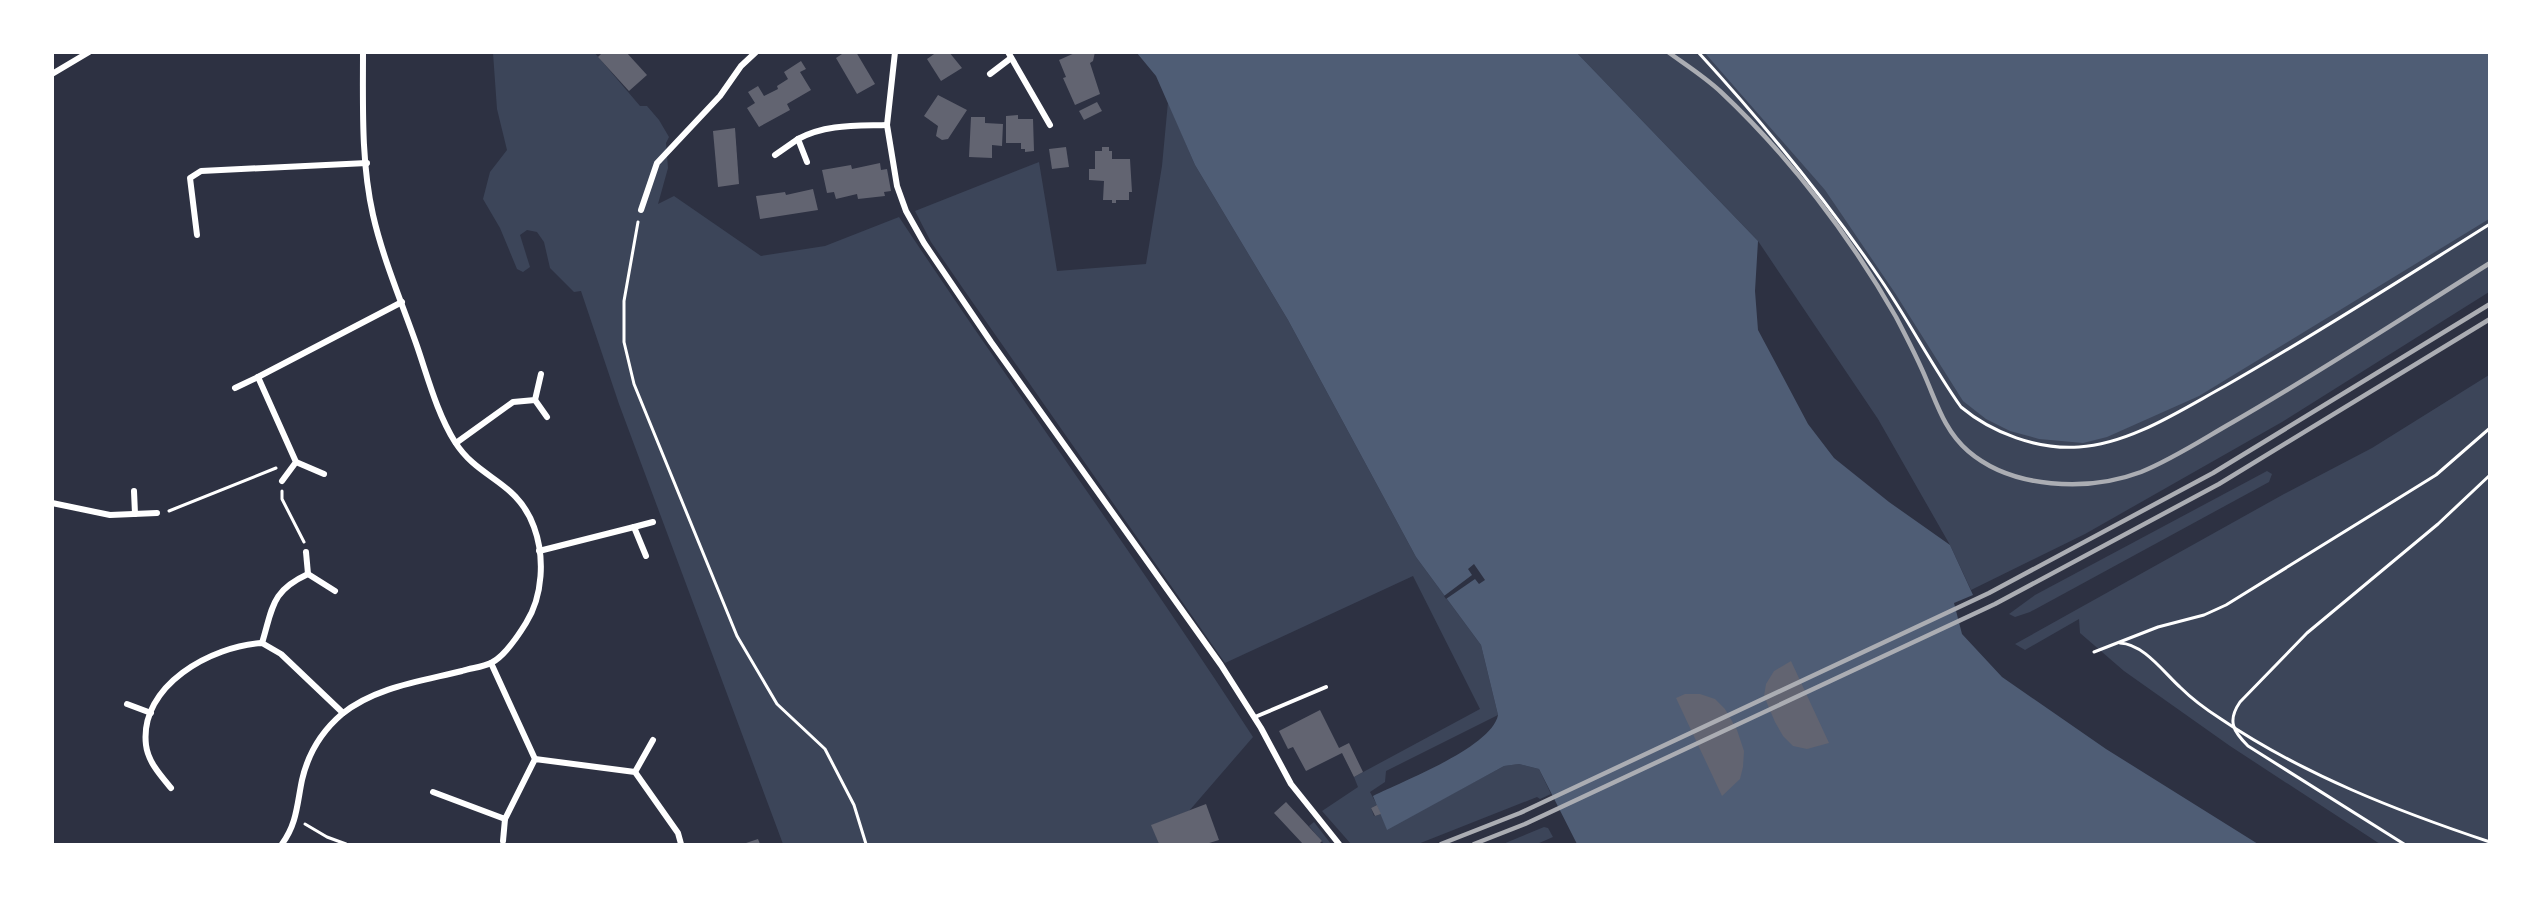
<svg xmlns="http://www.w3.org/2000/svg" width="2542" height="897" font-family="'Source Sans 3',sans-serif">
<style>
.green{fill:#3c4559}
.water{fill:#4f5d75}
.pier{fill:#2d3142}
.building{fill:#626471}
.lines{fill:none;stroke-linecap:round;stroke-linejoin:round}
.path{stroke:#fff;stroke-width:3}
.service{stroke:#fff;stroke-width:4}
.minor{stroke:#fff;stroke-width:6}
.tram{stroke:#abadb3;stroke-width:1.5}
.rail{stroke:#abadb3;stroke-width:4.5}
</style>
<rect width="100%" height="100%" fill="#2d3142"/>
<g class="green">
<path d="M594,52L640,106H647L659,120L669,137L666,143L668,168L658,204L674,196L761,256L825,246L899,217C1015,392 1139,561 1253,737L1189,811L1152,825L1159,844H783L619,404L581,291L574,292L550,268L544,242L537,232L527,230L520,235L530,267L523,272L517,269L500,228L483,199L490,172L507,150L497,109L493,53Z"/>
<polygon points="1577,53 2489,53 2489,292 2282,422 2085,534 1971,590 1950,545 1878,419 1758,241"/>
<polygon points="1168,102 1195,165 1288,320 1416,557 1481,645 1498,715 1386,771 1385,782 1370,792 1377,805 1371,808 1374,816 1381,814 1387,829 1504,766 1519,764 1539,769 1551,794 1540,799 1537,797 1418,844 1351,844 1322,811 1358,787 1354,777 1480,709 1413,576 1225,663 964,290 931,242 915,211 1039,162 1057,271 1146,264 1162,166"/>
<polygon points="2489,375 2489,844 2380,844 2230,746 2124,671 2080,633 2079,619 2025,650 2015,644 2284,494 2372,448"/>
<polygon points="2267,471 2272,474 2269,482 2030,612 2015,617 2009,614 2035,595"/>
<polygon points="1314,822 1331,844 1324,844 1309,826"/>
<polygon points="1544,827 1548,828 1553,837 1537,844 1503,844"/>
</g>
<g class="water">
<path d="M1137,53H1577L1758,241L1755,291L1758,330L1808,424L1834,458L1889,502L1950,545L1973,595L1954,603L1962,634L2002,677L2106,749L2258,844H1577L1539,769L1519,764L1504,766L1387,830L1373,796C1403,781 1492,747 1498,715L1481,645L1416,557L1288,320L1195,165L1156,76Z"/>
<polygon points="1705,53 2489,53 2489,219 2199,396 2107,437 2083,443 2039,439 2010,431 1986,419 1963,401 1895,293 1825,190"/>
</g>
<polygon class="pier" points="1474,564 1485,580 1479,584 1475,579 1446,599 1444,596 1472,575 1468,569"/>
<g class="building">
<polygon points="603,52 626,52 647,75 629,91 598,57"/>
<polygon points="845,52 856,52 875,84 857,94 836,58"/>
<polygon points="937,52 949,52 962,68 941,81 927,59"/>
<polygon points="1077,52 1095,52 1093,61 1090,63 1100,94 1075,105 1063,78 1066,77 1059,60"/>
<polygon points="801,61 806,69 800,72 811,90 787,104 790,110 759,127 747,108 755,103 748,92 758,86 764,96 778,89 777,86 788,79 784,72"/>
<polygon points="938,95 967,110 948,139 942,140 936,136 938,126 924,116"/>
<polygon points="1097,102 1102,111 1084,120 1079,111"/>
<polygon points="1018,115 1018,119 1033,119 1034,151 1025,152 1025,149 1021,149 1021,143 1006,143 1006,116"/>
<polygon points="971,117 985,117 985,123 1003,124 1002,146 992,145 992,158 969,157"/>
<polygon points="735,128 739,184 718,187 713,131"/>
<polygon points="1066,147 1069,167 1052,169 1049,149"/>
<polygon points="1102,147 1109,147 1109,151 1112,151 1112,159 1130,159 1132,192 1129,192 1129,200 1116,200 1116,203 1112,203 1112,200 1103,200 1104,181 1089,180 1089,169 1095,169 1095,151 1102,151"/>
<polygon points="880,163 881,170 887,169 891,191 884,192 885,196 858,199 857,194 836,199 834,192 827,193 822,170 851,165 852,169"/>
<polygon points="813,189 818,210 760,219 756,196 785,192 786,195"/>
<polygon points="1791,661 1829,743 1807,749 1793,746 1783,736 1775,722 1764,696 1766,684 1774,671"/>
<polygon points="1685,694 1700,694 1715,699 1725,709 1737,730 1744,751 1743,767 1740,779 1722,796 1676,698"/>
<polygon points="1320,710 1339,748 1349,743 1363,772 1354,777 1342,753 1306,771 1293,747 1288,749 1279,731"/>
<polygon points="1286,802 1322,841 1319,844 1303,844 1274,813"/>
<polygon points="1206,804 1219,840 1206,844 1159,844 1151,825"/>
<polygon points="1377,805 1381,814 1375,816 1371,808"/>
<polygon points="758,839 760,844 743,844"/>
</g>
<g class="lines">
<g class="path">
<path d="M1698,52C1764,124 1826,199 1881,280C1909,321 1932,366 1961,407C1992,433 2038,450 2079,447C2130,444 2181,410 2225,386C2315,335 2402,279 2490,224"/>
<polyline points="638,222 624,301 624,342 634,384 737,636 777,704 825,749 854,805 866,844"/>
<polyline points="282,491 282,499 304,542"/>
<polyline points="169,511 276,468"/>
<path d="M2120,643C2144,644 2164,673 2181,688C2193,700 2207,710 2221,719C2302,774 2397,811 2490,842"/>
<polyline points="2094,652 2158,627 2204,615 2226,605 2436,475 2490,428"/>
<polyline points="305,824 327,837 346,844"/>
<path d="M2404,844L2248,746C2233,731 2227,721 2240,702L2307,633L2438,524L2490,475"/>
</g>
<polyline class="service" points="1255,717 1326,687"/>
<g class="minor">
<polyline points="895,52 887,125 897,186 906,211 924,243 991,342 1221,665 1261,728 1291,784 1339,844"/>
<polyline points="1008,52 1050,125"/>
<polyline points="52,74 89,52"/>
<polyline points="990,74 1011,58"/>
<polyline points="775,155 798,139"/>
<path d="M807,162L798,139C826,124 856,126 887,125"/>
<polyline points="641,210 657,163 720,96 741,66 756,52"/>
<polyline points="197,235 190,178 201,171 367,163"/>
<polyline points="235,388 258,377"/>
<polyline points="535,400 547,417"/>
<polyline points="456,443 513,402 535,400 541,374"/>
<polyline points="296,462 324,474"/>
<polyline points="282,481 296,462 258,377 402,302"/>
<polyline points="134,491 135,514"/>
<polyline points="52,503 110,515 157,513"/>
<polyline points="634,527 653,522"/>
<polyline points="539,551 634,527 646,556"/>
<polyline points="306,552 308,574"/>
<polyline points="308,574 335,591"/>
<path d="M262,643C273,607 271,591 308,574"/>
<polyline points="491,663 535,759"/>
<polyline points="127,704 151,713"/>
<polyline points="635,772 653,740"/>
<path d="M171,788C161,776 148,762 146,745C139,685 212,646 262,643L281,654L343,713"/>
<polyline points="433,792 505,819 535,759 635,772 678,833 681,844"/>
<polyline points="503,841 505,819"/>
<path d="M282,844C297,824 297,804 302,780C308,754 322,731 342,714C375,687 422,681 462,671C471,668 483,667 491,663C505,656 518,636 526,623C543,596 545,557 534,527C517,480 479,480 455,442C437,413 428,378 417,346C402,303 383,259 373,215C361,162 363,106 363,52"/>
</g>
<path class="tram" d="M1668,52C1686,65 1705,77 1721,92C1789,156 1850,236 1896,317C1907,338 1918,359 1927,381C1938,407 1946,432 1968,451C2012,489 2088,492 2141,472C2173,459 2203,439 2233,422C2320,372 2404,317 2490,263"/>
<g class="rail">
<path d="M1668,52C1686,65 1705,77 1721,92C1789,156 1850,236 1896,317C1907,338 1918,359 1927,381C1938,407 1946,432 1968,451C2012,489 2088,492 2141,472C2173,459 2203,439 2233,422C2320,372 2404,317 2490,263"/>
<polyline points="1441,844 1520,813 1989,593 2213,473 2490,304"/>
<polyline points="1474,844 1525,824 1995,604 2219,484 2490,319"/>
</g>
</g>
<rect width="2542" height="897" fill="none" stroke="#ffffff" stroke-width="108"/>
</svg>
